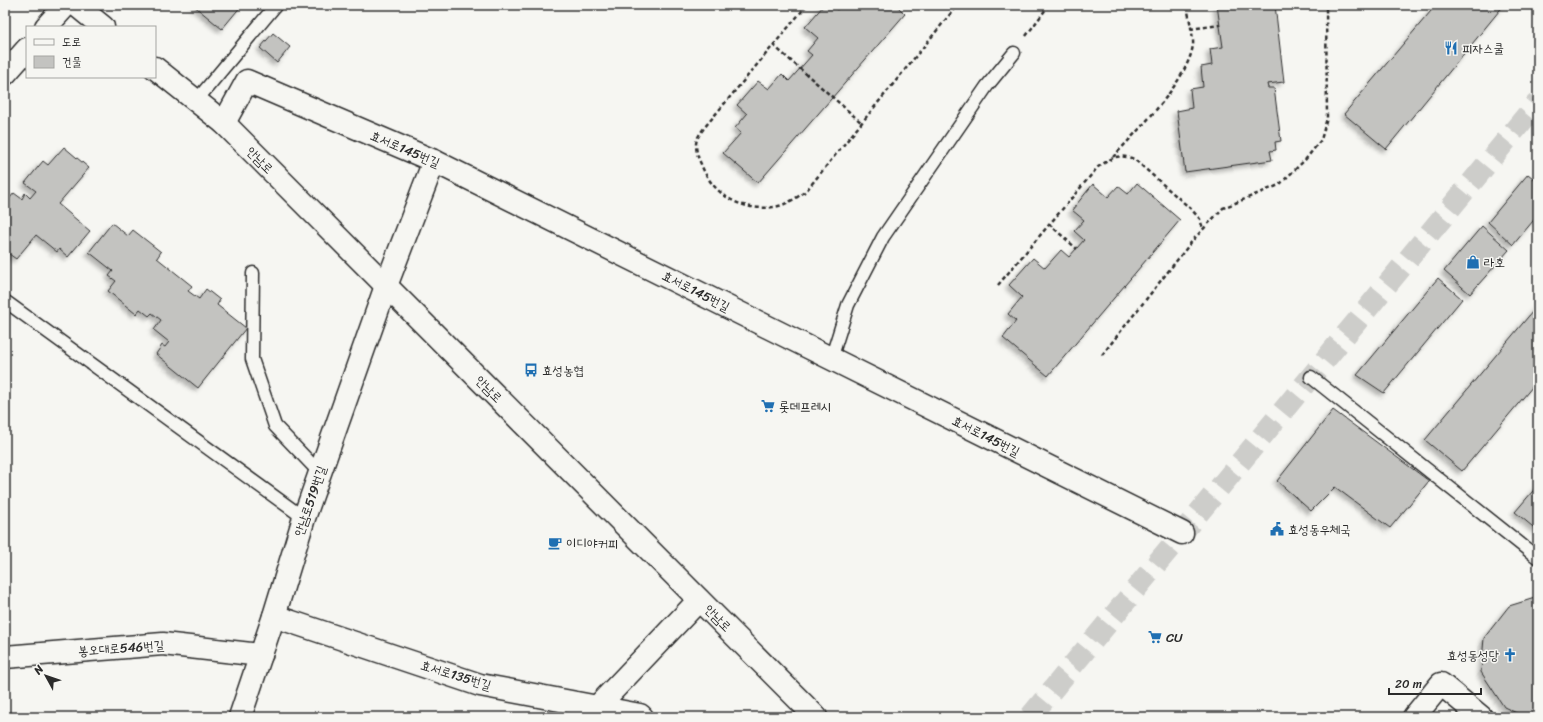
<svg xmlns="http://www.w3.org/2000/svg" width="1543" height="722" font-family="Sriracha,'Poor Story',sans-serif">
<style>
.building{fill:#c3c3c0;stroke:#2b2b2b;filter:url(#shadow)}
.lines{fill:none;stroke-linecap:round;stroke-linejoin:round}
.secondary-tunnel{stroke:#cdcdca;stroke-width:22;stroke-dasharray:22 11;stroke-linecap:butt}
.lane-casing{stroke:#2b2b2b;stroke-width:15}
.street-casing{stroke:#2b2b2b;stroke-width:25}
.secondary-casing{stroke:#2b2b2b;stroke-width:25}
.path{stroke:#2b2b2b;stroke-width:2.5;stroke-dasharray:4 3;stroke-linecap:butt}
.lane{stroke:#f6f6f2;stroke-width:12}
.street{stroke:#f6f6f2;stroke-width:22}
.secondary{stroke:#f6f6f2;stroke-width:22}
.labels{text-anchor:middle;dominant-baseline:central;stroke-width:3;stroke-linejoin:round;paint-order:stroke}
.poi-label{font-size:13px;fill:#2b2b2b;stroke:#f6f6f2;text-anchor:start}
.street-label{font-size:13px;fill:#2b2b2b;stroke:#f6f6f2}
</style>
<defs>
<filter id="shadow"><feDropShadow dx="-3.5" dy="3.5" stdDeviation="2" flood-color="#0004"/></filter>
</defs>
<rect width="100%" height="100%" fill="#f6f6f2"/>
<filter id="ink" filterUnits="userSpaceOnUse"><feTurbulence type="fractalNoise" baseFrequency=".025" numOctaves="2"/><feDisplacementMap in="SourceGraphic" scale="8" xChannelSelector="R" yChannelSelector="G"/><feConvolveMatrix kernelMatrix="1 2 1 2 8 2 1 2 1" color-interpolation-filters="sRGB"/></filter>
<g filter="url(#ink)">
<g class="building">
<polygon points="193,5 242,5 222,29"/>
<polygon points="824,5 832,5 837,10 841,5 896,5 905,14 758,183 723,153 741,133 735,128 747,114 737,105 758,81 769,89 782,74 789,81 812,55 807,51 818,38 805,27"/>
<polygon points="1217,5 1275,5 1284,82 1267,84 1268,88 1274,88 1281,141 1275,142 1276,150 1270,151 1272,160 1185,172 1177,111 1192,108 1190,89 1203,87 1201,67 1212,65 1210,49 1223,47"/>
<polygon points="1436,5 1504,5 1386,149 1344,114"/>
<polygon points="273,33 290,47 277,63 260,48"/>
<polygon points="64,147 89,168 58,204 90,231 68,257 59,249 57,252 36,235 16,259 5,251 5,204 14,193 22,199 25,193 30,198 36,191 25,183 43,161 48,165"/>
<polygon points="1528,174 1538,182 1538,215 1513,245 1488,222"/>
<polygon points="1137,183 1180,220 1048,376 1003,338 1016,321 1008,314 1022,297 1009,285 1033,258 1045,268 1061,250 1069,257 1084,240 1074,231 1084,220 1072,210 1093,184 1108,197 1118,186 1128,194"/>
<polygon points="112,223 128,236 133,230 161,252 157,258 192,286 188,291 199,299 206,289 220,300 217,305 246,328 198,388 156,354 162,345 165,347 169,342 154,330 161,320 152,313 149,316 140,309 136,314 108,291 116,281 109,276 113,271 89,252"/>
<polygon points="1482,226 1509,250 1470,294 1444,271"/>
<polygon points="1438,278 1462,299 1384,393 1357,375"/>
<polygon points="1538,305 1538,380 1462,471 1425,440"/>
<polygon points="1333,410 1429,481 1390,528 1335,487 1311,511 1277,481"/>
<polygon points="1538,485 1538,531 1515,512"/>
<polygon points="1538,597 1538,717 1525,717 1504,707 1481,672 1484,638 1509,606"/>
</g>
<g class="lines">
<polyline class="secondary-tunnel" points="1030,717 1538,102"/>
<g class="lane-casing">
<g id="lane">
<polyline points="196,101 276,5"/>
<polyline points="253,273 252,359 275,426 320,473"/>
<polyline points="5,301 304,518"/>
<polyline points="831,359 848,305 883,237 987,86 1014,53"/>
<polyline points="1311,377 1538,558"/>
</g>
</g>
<g class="street-casing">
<g id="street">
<polyline points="224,123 247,81 434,161 1182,533"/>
<polyline points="274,616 480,685 640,715 642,717"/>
<polyline points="5,657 163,644 261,655"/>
<polyline points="586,712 597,707 699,600"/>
<polyline points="240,717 274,616 304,518 386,286 434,161"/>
<polyline points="1414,717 1441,684 1481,717"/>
</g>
</g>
<g class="secondary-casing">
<g id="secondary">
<polyline points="76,5 103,27"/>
<polyline points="46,27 66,5"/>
<polyline points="155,68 224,123 816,717"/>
<polyline points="5,74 27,49"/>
</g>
</g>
<g class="path">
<path d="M807,5L704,128C701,132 696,139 696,144C696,151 698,158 701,164C712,194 741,212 773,207C785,206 796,198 806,191L956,7"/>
<polyline points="1190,29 1220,25"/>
<polyline points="1026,36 1049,5"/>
<polyline points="773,45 862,123"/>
<path d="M1113,157C1138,130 1188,81 1193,45C1194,38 1188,14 1187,5"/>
<polyline points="1049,224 1077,249"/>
<path d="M998,285L1098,167C1112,158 1117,153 1134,159L1191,209L1200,219L1203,229"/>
<polyline points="1102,355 1193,240 1223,208 1279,185 1305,160 1321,140 1327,118 1326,5"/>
</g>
<use href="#lane" class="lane"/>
<use href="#street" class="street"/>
<use href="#secondary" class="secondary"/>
</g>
</g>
<defs>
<g id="restaurant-bare" transform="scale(1.08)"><path d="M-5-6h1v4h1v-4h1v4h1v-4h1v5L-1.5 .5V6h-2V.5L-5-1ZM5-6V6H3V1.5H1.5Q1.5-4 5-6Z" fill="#1f6fb2" stroke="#f6f6f2" stroke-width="2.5" paint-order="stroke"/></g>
<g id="shop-bare" transform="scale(1.08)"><path d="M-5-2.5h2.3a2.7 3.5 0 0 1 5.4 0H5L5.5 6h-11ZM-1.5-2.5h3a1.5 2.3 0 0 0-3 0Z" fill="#1f6fb2" stroke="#f6f6f2" stroke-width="2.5" paint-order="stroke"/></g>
<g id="bus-bare" transform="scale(1.08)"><path d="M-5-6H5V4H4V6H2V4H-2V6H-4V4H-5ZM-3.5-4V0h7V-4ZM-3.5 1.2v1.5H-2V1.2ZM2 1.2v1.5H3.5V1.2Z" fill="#1f6fb2" stroke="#f6f6f2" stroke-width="2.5" paint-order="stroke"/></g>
<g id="supermarket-bare" transform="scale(1.08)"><path d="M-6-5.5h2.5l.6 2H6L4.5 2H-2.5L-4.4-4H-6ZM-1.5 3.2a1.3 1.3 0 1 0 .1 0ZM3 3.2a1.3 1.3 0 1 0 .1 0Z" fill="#1f6fb2" stroke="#f6f6f2" stroke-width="2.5" paint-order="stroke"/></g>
<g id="civic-bare" transform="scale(1.08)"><path d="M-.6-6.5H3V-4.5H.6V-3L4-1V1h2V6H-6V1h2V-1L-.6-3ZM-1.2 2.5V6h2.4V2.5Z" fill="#1f6fb2" stroke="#f6f6f2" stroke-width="2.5" paint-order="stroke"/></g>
<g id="cafe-bare" transform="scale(1.08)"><path d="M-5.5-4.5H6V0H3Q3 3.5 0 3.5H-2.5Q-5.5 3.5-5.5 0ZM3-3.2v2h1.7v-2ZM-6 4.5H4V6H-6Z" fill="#1f6fb2" stroke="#f6f6f2" stroke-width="2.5" paint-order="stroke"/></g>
<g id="church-bare" transform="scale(1.08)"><path d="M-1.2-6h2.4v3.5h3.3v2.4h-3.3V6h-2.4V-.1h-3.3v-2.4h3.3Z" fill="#1f6fb2" stroke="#f6f6f2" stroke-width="2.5" paint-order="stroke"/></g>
</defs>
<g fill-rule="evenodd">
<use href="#restaurant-bare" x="1451" y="48"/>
<use href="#shop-bare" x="1473" y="262"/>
<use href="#bus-bare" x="531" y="370"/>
<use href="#supermarket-bare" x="768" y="406"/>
<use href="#civic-bare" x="1277" y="529"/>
<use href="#cafe-bare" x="555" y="543"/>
<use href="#supermarket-bare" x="1155" y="637"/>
<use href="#church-bare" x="1510" y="655"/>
</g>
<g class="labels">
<g class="poi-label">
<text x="1462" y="48">피자스쿨</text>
<text x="1484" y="262">라호</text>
<text x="542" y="370">효성농협</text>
<text x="779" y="406">롯데프레시</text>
<text x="1288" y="529">효성동우체국</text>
<text x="566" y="543">이디야커피</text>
<text x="1166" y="637">CU</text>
<text x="1499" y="655" text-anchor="end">효성동성당</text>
</g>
<g class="street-label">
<text transform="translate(405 149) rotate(23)">효서로145번길</text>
<text transform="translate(260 160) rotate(45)">안남로</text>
<text transform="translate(696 291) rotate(27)">효서로145번길</text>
<text transform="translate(489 389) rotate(45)">안남로</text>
<text transform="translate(986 436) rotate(27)">효서로145번길</text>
<text transform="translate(310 501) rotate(-71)">안남로519번길</text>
<text transform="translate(718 618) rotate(45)">안남로</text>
<text transform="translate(121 648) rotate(-4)">봉오대로546번길</text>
<text transform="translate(456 675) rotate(17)">효서로135번길</text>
</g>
</g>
<rect width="1543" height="722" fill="none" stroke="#f6f6f2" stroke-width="20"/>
<rect x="10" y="10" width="1523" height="702" fill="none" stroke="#2b2b2b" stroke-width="1.5" filter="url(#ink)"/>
<rect x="26" y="26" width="130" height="52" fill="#f6f6f2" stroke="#a5a5a2"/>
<rect x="34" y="39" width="20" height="6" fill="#f6f6f2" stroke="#a5a5a2"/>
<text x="62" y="46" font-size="12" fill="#2b2b2b">도로</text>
<rect x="34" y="56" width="20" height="12" fill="#c3c3c0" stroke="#a5a5a2"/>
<text x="62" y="66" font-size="12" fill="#2b2b2b">건물</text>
<g transform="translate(46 676) rotate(310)" stroke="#f6f6f2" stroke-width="3" paint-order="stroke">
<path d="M0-3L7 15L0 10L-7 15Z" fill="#2b2b2b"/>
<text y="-6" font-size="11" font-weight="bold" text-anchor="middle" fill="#2b2b2b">N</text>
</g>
<path d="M1389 688v6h92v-6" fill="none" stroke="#2b2b2b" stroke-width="2"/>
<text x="1395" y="688" font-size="12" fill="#2b2b2b" stroke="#f6f6f2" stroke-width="3" paint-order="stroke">20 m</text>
</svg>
